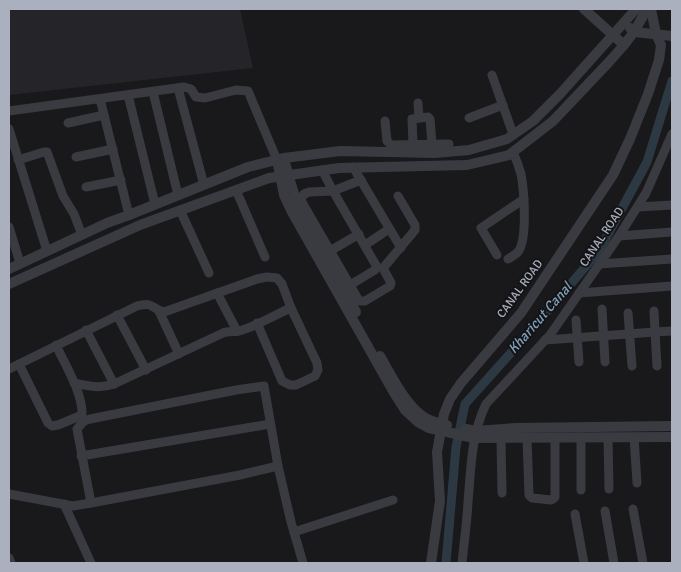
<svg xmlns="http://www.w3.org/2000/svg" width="681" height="572" font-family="Signika,sans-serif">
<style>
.built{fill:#252529}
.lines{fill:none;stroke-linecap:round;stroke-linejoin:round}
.canal{stroke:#2d3942;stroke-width:9}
.minor{stroke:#3a3b41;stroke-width:9}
.tertiary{stroke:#3a3b41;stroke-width:10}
.labels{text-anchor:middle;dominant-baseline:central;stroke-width:4;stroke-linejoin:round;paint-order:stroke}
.street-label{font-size:12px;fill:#aab0bd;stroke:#141417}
.water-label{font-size:14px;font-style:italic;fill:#7fa0ba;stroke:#141417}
</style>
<rect width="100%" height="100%" fill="#19191c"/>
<polygon class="built" points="9,9 240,9 253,68 9,95"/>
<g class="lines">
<polyline class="canal" points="446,563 456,447 465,404 526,336 599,251 647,162 672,81"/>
<g class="minor">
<polyline points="492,75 513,134"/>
<polyline points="178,88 204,185"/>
<polyline points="153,92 178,195"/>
<polyline points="128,95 155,204"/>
<polyline points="100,99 129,215"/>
<polyline points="418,103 419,118"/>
<polyline points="9,111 184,87 191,89 196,97 205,98 236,90 248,91 277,160"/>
<polyline points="469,118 503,105"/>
<polyline points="385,121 387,141 391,145 449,144"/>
<polyline points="68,123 104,115"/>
<polyline points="9,129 47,251"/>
<polyline points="413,144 412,119 428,117 430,119 432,144"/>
<polyline points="76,157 113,149"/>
<polyline points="18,160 44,152 47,152 63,196 74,214 82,235"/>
<polyline points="353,167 401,248"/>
<polyline points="322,170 333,191 377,267 375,270 350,285"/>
<polyline points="361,180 333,191 309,192 304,194 301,199 303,204 358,299 360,301 365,301 390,286 391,283 384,270 384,267 415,230 415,225 398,196"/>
<polyline points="86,187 121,180"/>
<polyline points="236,190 265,257"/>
<polyline points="638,207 672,205"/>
<polyline points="180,210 209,273"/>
<polyline points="9,227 20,263"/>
<polyline points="619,236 672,232"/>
<polyline points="365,245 389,229"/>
<polyline points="330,251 359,234"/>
<polyline points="497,255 481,228 524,199"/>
<path d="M508,259C511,257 515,255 518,252C528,239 524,190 521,174C519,167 516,159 513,152"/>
<polyline points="599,264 672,259"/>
<polyline points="217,293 237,331"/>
<polyline points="579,293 672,286"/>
<polyline points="602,309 605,362"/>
<polyline points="159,311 179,354"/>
<polyline points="628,313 632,366"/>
<polyline points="117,315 146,370"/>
<polyline points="576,320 579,362"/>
<polyline points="257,323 282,381 290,385 296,385 315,376 318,370 317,363 291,308"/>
<polyline points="545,340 655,332 654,311"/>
<path d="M19,364L48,423L52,426L58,425L82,415C83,393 65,365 56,345"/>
<polyline points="657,366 655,332 672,331"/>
<path d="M9,369L137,306C154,301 151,309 164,312L257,279L267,277L277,278L282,284L291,308C274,315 257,326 239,331C234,332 228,331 223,333L114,384L86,330"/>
<path d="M74,383C88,386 100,389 114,384"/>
<polyline points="581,437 581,490"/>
<polyline points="608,437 609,489"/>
<polyline points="634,437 637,483"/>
<polyline points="527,438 529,495 532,498 551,500 553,499 555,497 555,438"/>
<polyline points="501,439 502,493"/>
<polyline points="81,456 270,424"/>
<polyline points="278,466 291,522 303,563"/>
<polyline points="9,494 73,506 91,503 240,475 278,466 264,386 236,390 90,419 84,421 77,429 91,503"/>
<polyline points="64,504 91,563"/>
<polyline points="633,509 643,563"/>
<polyline points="605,511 614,563"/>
<polyline points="575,514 584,563"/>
<polyline points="294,532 393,500"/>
<polyline points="9,558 11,563"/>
<path d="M462,563C464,543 467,522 468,502C471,468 471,435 486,404L550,335L619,236L646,193L672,134"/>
</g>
<g class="tertiary">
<polyline points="584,9 624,45"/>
<polyline points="630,28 634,32 672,36"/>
<path d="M284,158C288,174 292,191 299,206C315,243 337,277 356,312"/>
<polyline points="277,160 284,195 292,212 393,391 405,410 418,422 429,428 474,438 672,437"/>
<polyline points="9,269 107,223 129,215 248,167 284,158 340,151 435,153 469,150 507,139 533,121 560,94 636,9"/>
<polyline points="9,284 140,225 269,178 339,168 467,165 509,155 553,121 609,62 624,45 634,32 647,9"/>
<path d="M380,356C391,375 406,406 424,417C431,422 440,423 447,425"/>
<polyline points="466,429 476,431 516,428 672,426"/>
<polyline points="431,563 440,501 437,452 444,414 450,399 461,383 521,313 613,175 630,139 648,94 659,60 661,45 656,34 651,9"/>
</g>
</g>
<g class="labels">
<g class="street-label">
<text transform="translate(602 237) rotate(-56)">CANAL ROAD</text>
<text transform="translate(520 289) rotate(-54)">CANAL ROAD</text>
</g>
<g class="water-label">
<text transform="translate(540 318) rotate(-49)">Kharicut Canal</text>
</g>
</g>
<rect width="681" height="572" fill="none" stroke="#aab0bd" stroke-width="20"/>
</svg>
